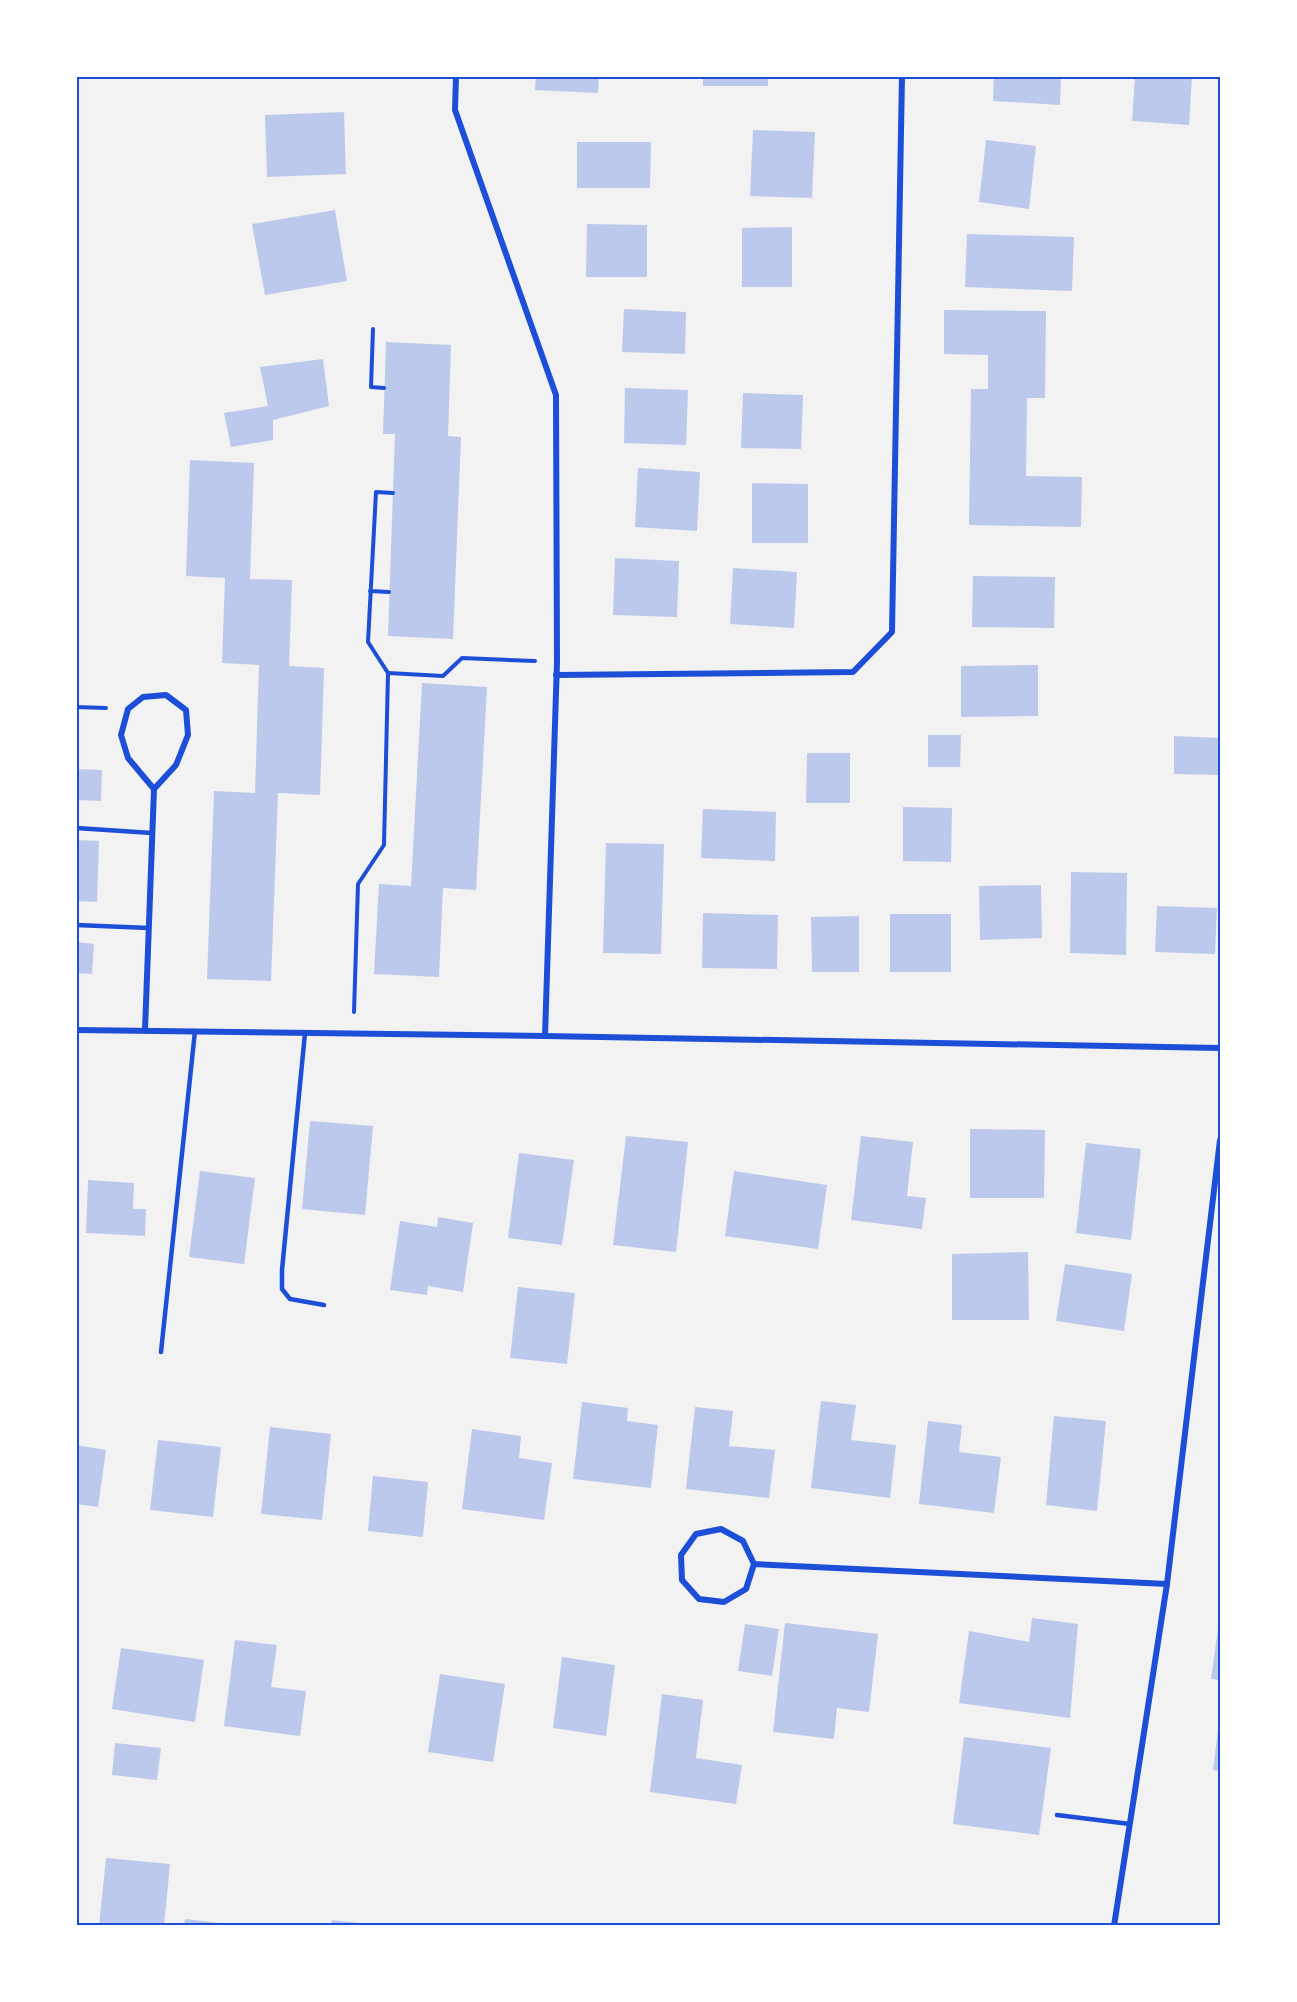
<svg xmlns="http://www.w3.org/2000/svg" width="1297" height="2002" font-family="'Archivo Narrow',sans-serif">
<style>
.building{fill:#bdc9ec}
.lines{fill:none;stroke-linecap:round;stroke-linejoin:round}
.path{stroke:#1d4ed8;stroke-width:4}
.service{stroke:#1d4ed8;stroke-width:4.5}
.minor{stroke:#1d4ed8;stroke-width:6}
.neatline{fill:none;stroke:#1d4ed8;stroke-width:2}
</style>
<rect width="100%" height="100%" fill="#f2f2f2"/>
<g class="building">
<polygon points="536,76 599,76 598,93 535,90"/>
<rect x="703" y="76" width="65" height="10"/>
<polygon points="994,76 1061,76 1060,105 993,101"/>
<polygon points="1135,76 1192,76 1189,125 1132,121"/>
<polygon points="344,112 346,174 267,177 265,115"/>
<polygon points="753,130 815,132 812,198 750,196"/>
<polygon points="986,140 1036,146 1029,209 979,202"/>
<polygon points="577,142 651,142 650,188 577,188"/>
<polygon points="335,210 347,281 265,295 252,224"/>
<polygon points="587,224 647,225 647,277 586,277"/>
<polygon points="792,227 792,287 742,287 742,228"/>
<polygon points="967,234 1074,237 1072,291 965,287"/>
<polygon points="624,309 686,312 685,354 622,352"/>
<polygon points="944,310 1046,311 1045,398 1027,398 1026,476 1082,477 1081,527 969,525 971,389 988,389 988,355 944,354"/>
<polygon points="386,342 451,345 448,436 461,437 453,639 388,636 395,434 383,434"/>
<polygon points="323,359 329,406 273,420 273,440 231,447 224,413 268,406 260,367"/>
<polygon points="625,388 688,390 686,445 624,443"/>
<polygon points="743,393 803,395 801,449 741,448"/>
<polygon points="190,460 254,463 250,579 292,580 289,666 324,668 320,795 278,793 271,981 207,979 214,791 255,793 259,665 222,663 225,578 186,576"/>
<polygon points="638,468 700,472 697,531 635,527"/>
<polygon points="752,483 808,484 808,543 752,543"/>
<polygon points="615,558 679,561 677,617 613,615"/>
<polygon points="733,568 797,572 794,628 730,624"/>
<polygon points="973,576 1055,577 1054,628 972,627"/>
<polygon points="1038,665 1038,716 961,717 961,666"/>
<polygon points="422,683 487,687 476,890 443,888 439,977 374,974 379,884 411,886"/>
<polygon points="928,735 961,735 960,767 928,767"/>
<polygon points="1174,736 1220,738 1220,775 1174,774"/>
<polygon points="807,753 850,753 850,803 806,803"/>
<polygon points="76,769 102,770 101,801 76,800"/>
<polygon points="903,807 952,808 951,862 903,861"/>
<polygon points="703,809 776,812 775,861 701,858"/>
<polygon points="76,840 99,841 97,902 76,901"/>
<polygon points="606,843 664,844 661,954 603,953"/>
<polygon points="1071,872 1127,873 1126,955 1070,953"/>
<polygon points="1041,885 1042,938 980,940 979,886"/>
<polygon points="1157,906 1217,908 1215,954 1155,952"/>
<polygon points="703,913 778,915 777,969 702,968"/>
<rect x="890" y="914" width="61" height="58"/>
<polygon points="859,916 859,972 812,972 811,917"/>
<polygon points="76,942 94,944 92,974 76,973"/>
<polygon points="310,1121 373,1126 365,1215 302,1209"/>
<polygon points="970,1129 1045,1130 1044,1198 970,1198"/>
<polygon points="626,1136 688,1142 676,1252 613,1245"/>
<polygon points="861,1136 913,1142 907,1196 926,1198 922,1229 851,1220"/>
<polygon points="1086,1143 1141,1149 1131,1240 1076,1233"/>
<polygon points="519,1153 574,1160 562,1245 508,1238"/>
<polygon points="200,1171 255,1178 244,1264 189,1257"/>
<polygon points="734,1171 827,1185 818,1249 725,1236"/>
<polygon points="88,1180 134,1183 133,1209 146,1209 145,1236 86,1233"/>
<polygon points="438,1217 473,1223 463,1292 428,1286 427,1295 390,1290 400,1221 437,1227"/>
<polygon points="1028,1252 1029,1320 952,1320 952,1254"/>
<polygon points="1065,1264 1132,1274 1124,1331 1056,1321"/>
<polygon points="518,1287 575,1293 567,1364 510,1358"/>
<polygon points="821,1401 856,1405 851,1440 896,1445 890,1498 811,1488"/>
<polygon points="582,1402 628,1408 627,1421 658,1425 651,1488 573,1479"/>
<polygon points="695,1407 733,1411 729,1446 775,1450 769,1498 686,1489"/>
<polygon points="1054,1416 1106,1421 1097,1511 1046,1505"/>
<polygon points="928,1421 962,1425 959,1452 1001,1457 994,1513 919,1504"/>
<polygon points="270,1427 331,1434 322,1520 261,1514"/>
<polygon points="472,1429 521,1436 519,1458 552,1463 544,1520 462,1509"/>
<polygon points="158,1440 221,1447 213,1517 150,1510"/>
<polygon points="76,1445 106,1450 98,1507 76,1504"/>
<polygon points="373,1476 428,1482 423,1537 368,1531"/>
<polygon points="1032,1618 1078,1624 1070,1718 959,1703 969,1631 1029,1642"/>
<polygon points="1219,1622 1220,1622 1220,1680 1211,1679"/>
<polygon points="785,1623 878,1634 869,1712 837,1708 834,1739 773,1732"/>
<polygon points="745,1624 779,1629 772,1676 738,1671"/>
<polygon points="235,1640 277,1645 271,1687 306,1691 300,1736 224,1726"/>
<polygon points="121,1648 204,1660 195,1722 112,1709"/>
<polygon points="562,1657 615,1665 606,1736 553,1728"/>
<polygon points="440,1674 505,1684 493,1762 428,1752"/>
<polygon points="662,1694 703,1700 696,1758 742,1765 736,1804 650,1792"/>
<polygon points="1219,1722 1220,1722 1220,1771 1213,1770"/>
<polygon points="964,1737 1051,1748 1039,1835 953,1824"/>
<polygon points="115,1743 161,1748 157,1780 112,1775"/>
<polygon points="106,1858 170,1864 164,1926 99,1926"/>
<polygon points="185,1919 228,1924 228,1926 184,1926"/>
<polygon points="332,1920 370,1924 370,1926 331,1926"/>
</g>
<g class="lines">
<g class="path">
<polyline points="373,329 371,387 384,388"/>
<polyline points="370,591 389,592"/>
<polyline points="388,673 443,676 462,658 535,661"/>
<polyline points="76,707 106,708"/>
<polyline points="354,1012 358,884 384,845 388,673 368,642 376,492 393,493"/>
</g>
<g class="service">
<polyline points="76,828 152,833"/>
<polyline points="76,925 149,928"/>
<polyline points="305,1033 282,1270 282,1289 290,1299 324,1305"/>
<polyline points="161,1352 195,1031"/>
<polyline points="1057,1815 1130,1824"/>
</g>
<g class="minor">
<polyline points="456,76 455,110 556,395 557,662 545,1036"/>
<polyline points="556,675 853,672 892,632 902,76"/>
<polyline points="76,1030 545,1036 1220,1048"/>
<polyline points="145,1030 154,789 176,765 188,735 186,710 166,695 143,697 128,709 121,735 128,758 154,789"/>
<polyline points="754,1564 743,1541 721,1529 696,1534 681,1555 682,1580 699,1599 724,1602 746,1589 754,1564 1167,1584"/>
<polyline points="1114,1926 1167,1584 1220,1140"/>
</g>
</g>
<rect width="1297" height="2002" fill="none" stroke="#ffffff" stroke-width="156"/>
<rect x="78" y="78" width="1141" height="1846" class="neatline"/>
</svg>
